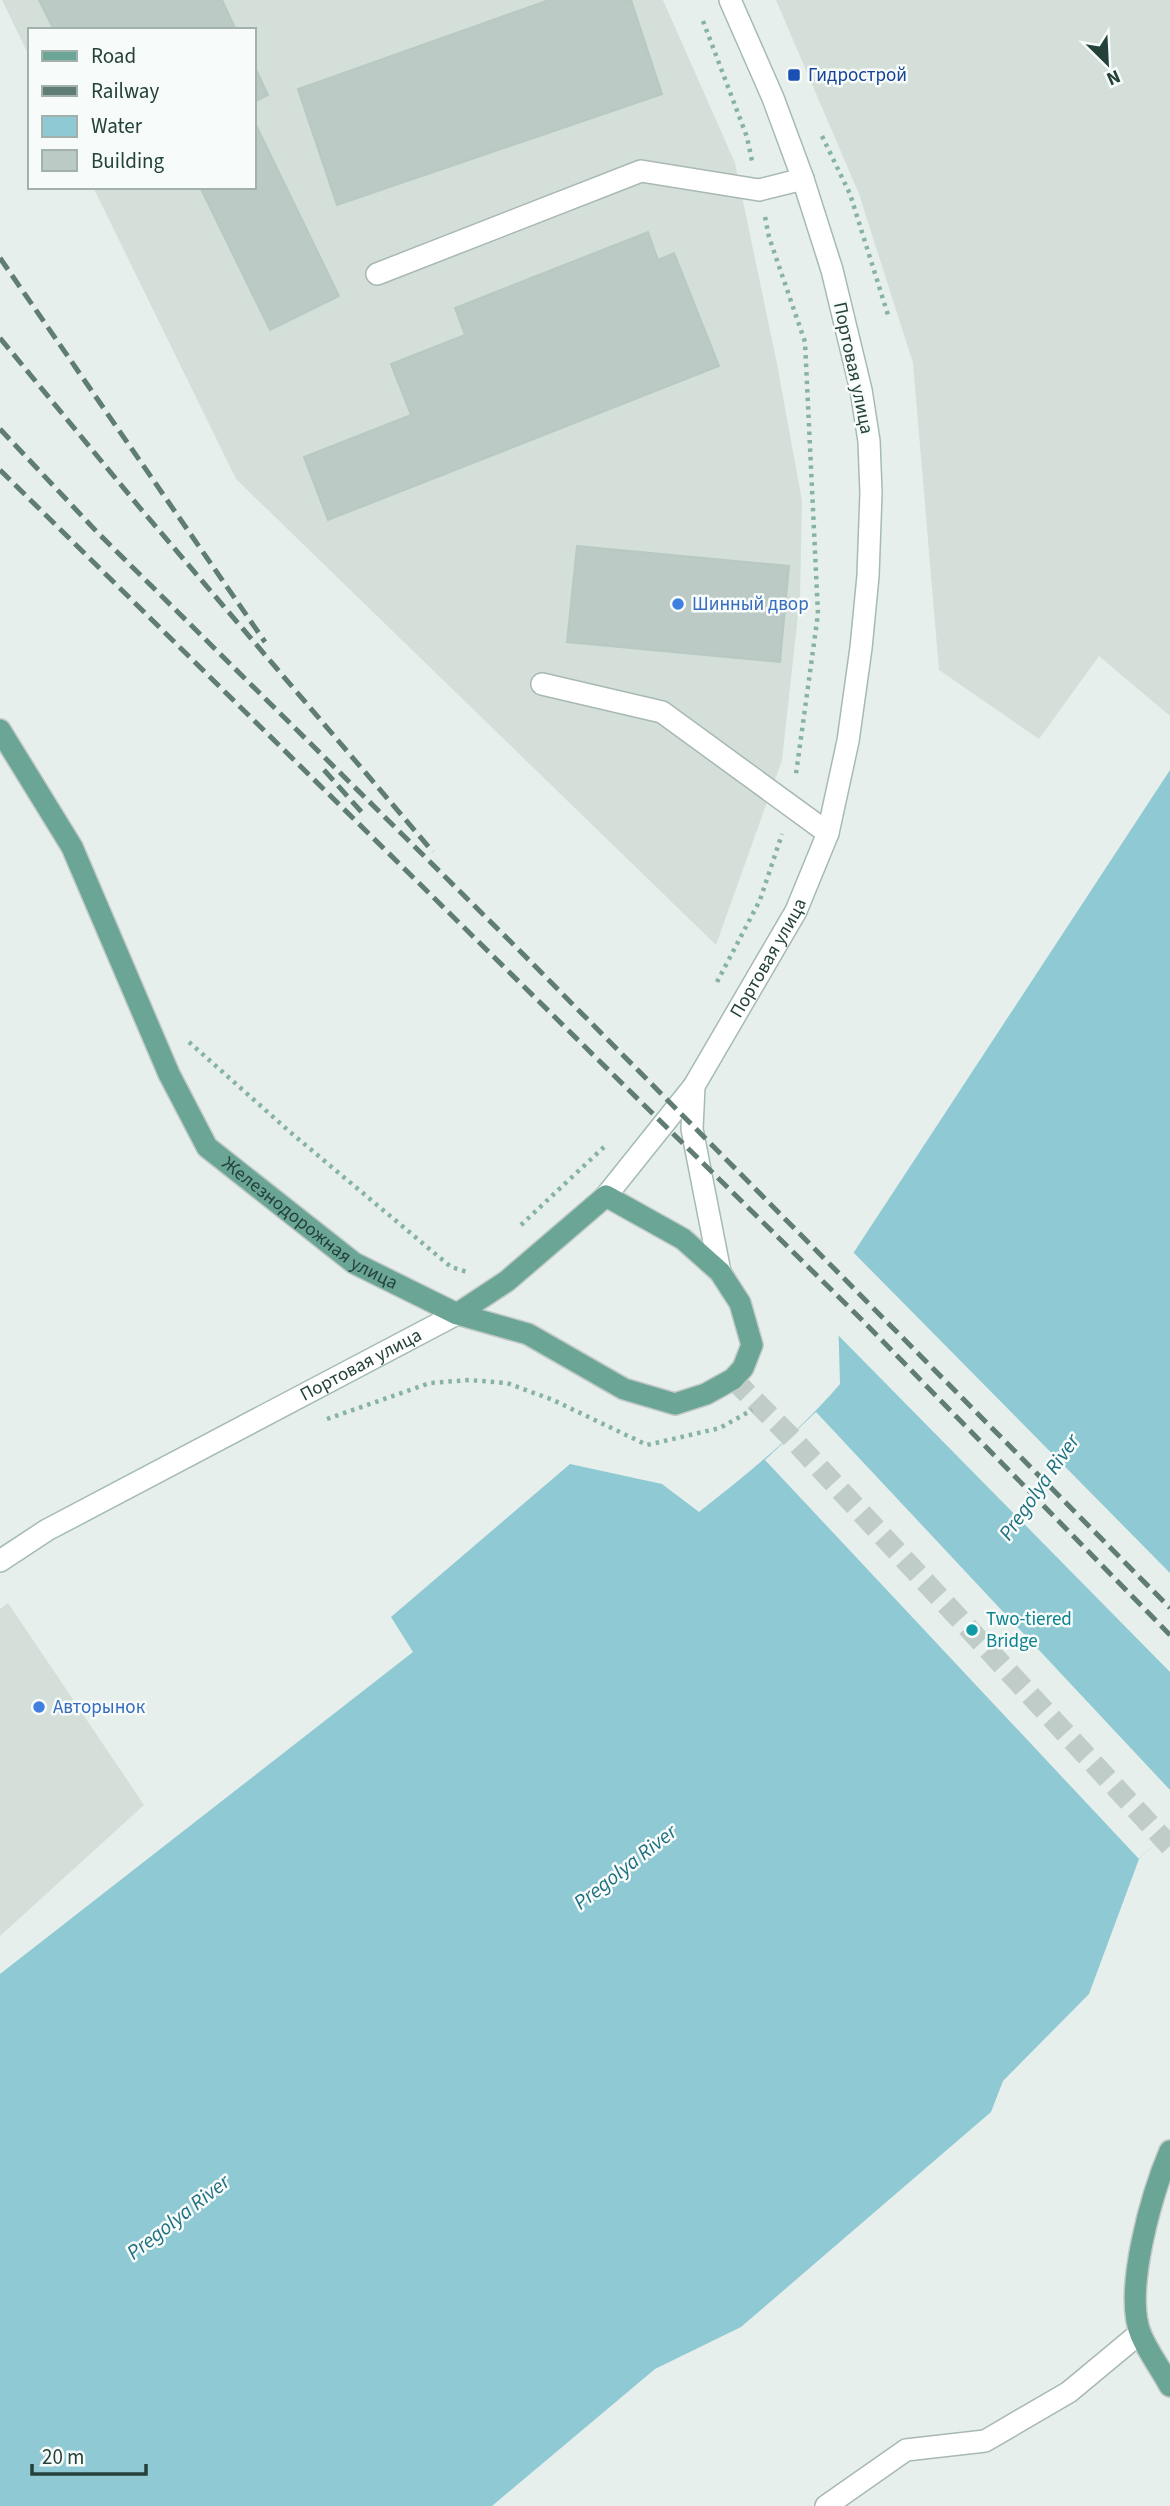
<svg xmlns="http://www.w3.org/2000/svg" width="1170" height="2506" font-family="'Source Sans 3',sans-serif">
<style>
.built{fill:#d4dfda}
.water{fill:#8ec9d4}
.pier{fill:#e6efeb}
.building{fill:#bbcac4;stroke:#b8c9c2;stroke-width:2}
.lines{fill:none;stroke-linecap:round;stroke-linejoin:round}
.primary-tunnel{stroke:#bfccc8;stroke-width:21;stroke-dasharray:21 10;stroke-linecap:butt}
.service-casing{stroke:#a8b8b2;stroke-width:24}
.tertiary-casing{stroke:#a8b8b2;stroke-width:24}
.secondary-casing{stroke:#a4bbb3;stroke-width:24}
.primary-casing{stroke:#c2cac8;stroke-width:24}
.path{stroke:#86b3a5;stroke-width:4.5;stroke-dasharray:3.5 5;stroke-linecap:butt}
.service{stroke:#fff;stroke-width:21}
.tertiary{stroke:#fff;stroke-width:21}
.secondary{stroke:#fff;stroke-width:21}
.primary{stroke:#6aa596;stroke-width:21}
.rail{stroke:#5f7d75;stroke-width:5;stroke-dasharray:14 7;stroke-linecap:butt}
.transit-dot{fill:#1a4fb4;stroke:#f7fbf9;stroke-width:2.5}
.shop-dot{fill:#3f7fe0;stroke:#f7fbf9;stroke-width:2.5}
.culture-dot{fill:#0f9aa8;stroke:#f7fbf9;stroke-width:2.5}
.labels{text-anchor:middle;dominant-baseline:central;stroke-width:5;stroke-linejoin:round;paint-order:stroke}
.transit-label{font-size:19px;fill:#164399;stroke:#f7fbf9;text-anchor:start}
.street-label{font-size:19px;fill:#24423a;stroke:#f7fbf9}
.shop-label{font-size:19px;fill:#366cbe;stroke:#f7fbf9;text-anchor:start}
.culture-label{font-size:19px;fill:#0d838f;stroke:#f7fbf9;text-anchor:start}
.water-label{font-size:21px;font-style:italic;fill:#1c6f80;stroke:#f7fbf9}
</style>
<rect width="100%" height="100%" fill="#e6efeb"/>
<g class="built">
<polygon points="2,0 663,0 735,163 777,364 802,501 800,597 782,760 716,945 236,479 93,187 254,187 254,30 30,30 30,58"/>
<polygon points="776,0 1170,0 1170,716 1099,656 1039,739 939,670 913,363 859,194"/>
<polygon points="8,1603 144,1805 0,1936 0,1609"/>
</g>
<path class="water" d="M1170,770V1830L1139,1859L1089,1994L1003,2081L991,2112L741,2327L655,2369L492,2506H0V1974L413,1652L391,1617L570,1464L662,1484L699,1512C750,1472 798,1433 840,1384L837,1278Z"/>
<g class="pier">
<polygon points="851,1250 1170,1573 1170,1672 835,1332 833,1277"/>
<polygon points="816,1412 1170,1790 1170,1830 1139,1859 765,1460"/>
</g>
<g class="building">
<polygon points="39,0 222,0 236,30 54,30"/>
<polygon points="549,0 631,0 662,94 337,205 298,89"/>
<polygon points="254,65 268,95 254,102"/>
<polygon points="254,121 339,296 270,330 200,187 254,187"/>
<polygon points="648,232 658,260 674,253 719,366 328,520 304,457 411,415 391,364 465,335 455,308"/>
<polygon points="577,546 789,566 780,662 567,642"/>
</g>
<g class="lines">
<polyline class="primary-tunnel" points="733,1379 790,1436 1170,1846"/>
<g class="service-casing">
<g id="service">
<polyline points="377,274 641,171 759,190 803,179"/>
<polyline points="542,684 662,712 828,833"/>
</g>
</g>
<g class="tertiary-casing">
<polyline id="tertiary" points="826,2506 906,2450 985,2441 1069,2392 1140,2333"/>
</g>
<g class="secondary-casing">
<g id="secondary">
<polyline points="694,1086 692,1129 720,1272"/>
<path id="s1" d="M606,1196L694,1086L796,911L828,833L848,741L861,648L868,576L871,493L869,441L861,390L832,270L803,179L773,98L730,0"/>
<path id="s2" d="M0,1561L47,1530L457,1314"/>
</g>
</g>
<g class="primary-casing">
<g id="primary">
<path id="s3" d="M0,730L72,847L169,1074L207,1147L354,1263L457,1314L528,1334L624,1389L675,1404L706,1394L733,1379L743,1368L752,1345L740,1303L720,1272L683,1239L606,1196L507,1281L457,1314"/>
<path d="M1170,2151C1152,2193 1123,2292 1141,2335C1148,2352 1161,2369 1170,2386"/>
</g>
</g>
<g class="path">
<polyline points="703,21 747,137 752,161"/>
<polyline points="822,136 850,194 888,315"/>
<polyline points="765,217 769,237 805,342 818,614 796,774"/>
<polyline points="717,982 760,900 782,834"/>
<polyline points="189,1042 290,1132 451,1267 467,1272"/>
<polyline points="521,1225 604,1147"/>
<polyline points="327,1419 430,1383 469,1380 507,1383 553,1400 647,1445 720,1428 752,1410"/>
</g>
<use href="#service" class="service"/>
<use href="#tertiary" class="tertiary"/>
<use href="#secondary" class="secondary"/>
<use href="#primary" class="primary"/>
<g class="rail">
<polyline points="0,258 265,642"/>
<polyline points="0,338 140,508 433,852"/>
<polyline points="0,429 98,533 518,949 1170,1608"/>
<polyline points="0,470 859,1317 1170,1635"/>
<polyline points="324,770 366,817"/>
</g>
</g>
<rect class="transit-dot" x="787" y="68" width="14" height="14" rx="3.5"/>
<g class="shop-dot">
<circle cx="678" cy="604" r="7"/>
<circle cx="39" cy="1707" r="7"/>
</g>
<circle class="culture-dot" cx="972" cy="1630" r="7"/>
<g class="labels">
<g class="transit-label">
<text x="808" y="75">Гидрострой</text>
</g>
<g class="street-label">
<text transform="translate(853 368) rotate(78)">Портовая улица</text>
<text stroke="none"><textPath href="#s1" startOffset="289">Портовая улица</textPath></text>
<text stroke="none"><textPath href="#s3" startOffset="595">Железнодорожная улица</textPath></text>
<text stroke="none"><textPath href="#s2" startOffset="411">Портовая улица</textPath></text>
</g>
<g class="shop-label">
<text x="692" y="604">Шинный двор</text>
<text x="53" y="1707">Авторынок</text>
</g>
<g class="culture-label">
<text x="986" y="1619">Two-tiered<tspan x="986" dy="22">Bridge</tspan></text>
</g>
<g class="water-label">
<text transform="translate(1039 1487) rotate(-55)">Pregolya River</text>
<text transform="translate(625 1867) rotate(-38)">Pregolya River</text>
<text transform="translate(178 2217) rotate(-38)">Pregolya River</text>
</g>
</g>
<rect x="28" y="28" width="228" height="161" fill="#f7fbf9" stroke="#a3b1ad" stroke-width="2"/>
<rect x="42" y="51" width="35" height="10" fill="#6aa596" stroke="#a3b1ad" stroke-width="2"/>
<text x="91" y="63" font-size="21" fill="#24423a">Road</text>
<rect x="42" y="86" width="35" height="10" fill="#5f7d75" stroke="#a3b1ad" stroke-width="2"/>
<text x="91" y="98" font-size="21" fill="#24423a">Railway</text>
<rect x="42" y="116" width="35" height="21" fill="#8ec9d4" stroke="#a3b1ad" stroke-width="2"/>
<text x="91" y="133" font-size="21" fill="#24423a">Water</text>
<rect x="42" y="150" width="35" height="21" fill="#bbcac4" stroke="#a3b1ad" stroke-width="2"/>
<text x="91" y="168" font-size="21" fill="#24423a">Building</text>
<g transform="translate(1107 63) rotate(156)" stroke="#f7fbf9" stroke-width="5" paint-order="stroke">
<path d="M0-5L12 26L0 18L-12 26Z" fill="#24423a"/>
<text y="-10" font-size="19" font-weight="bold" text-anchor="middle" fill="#24423a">N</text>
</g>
<path d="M32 2464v10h114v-10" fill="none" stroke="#24423a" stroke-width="3.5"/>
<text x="42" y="2464" font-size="21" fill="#24423a" stroke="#f7fbf9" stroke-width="5" paint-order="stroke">20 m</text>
</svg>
